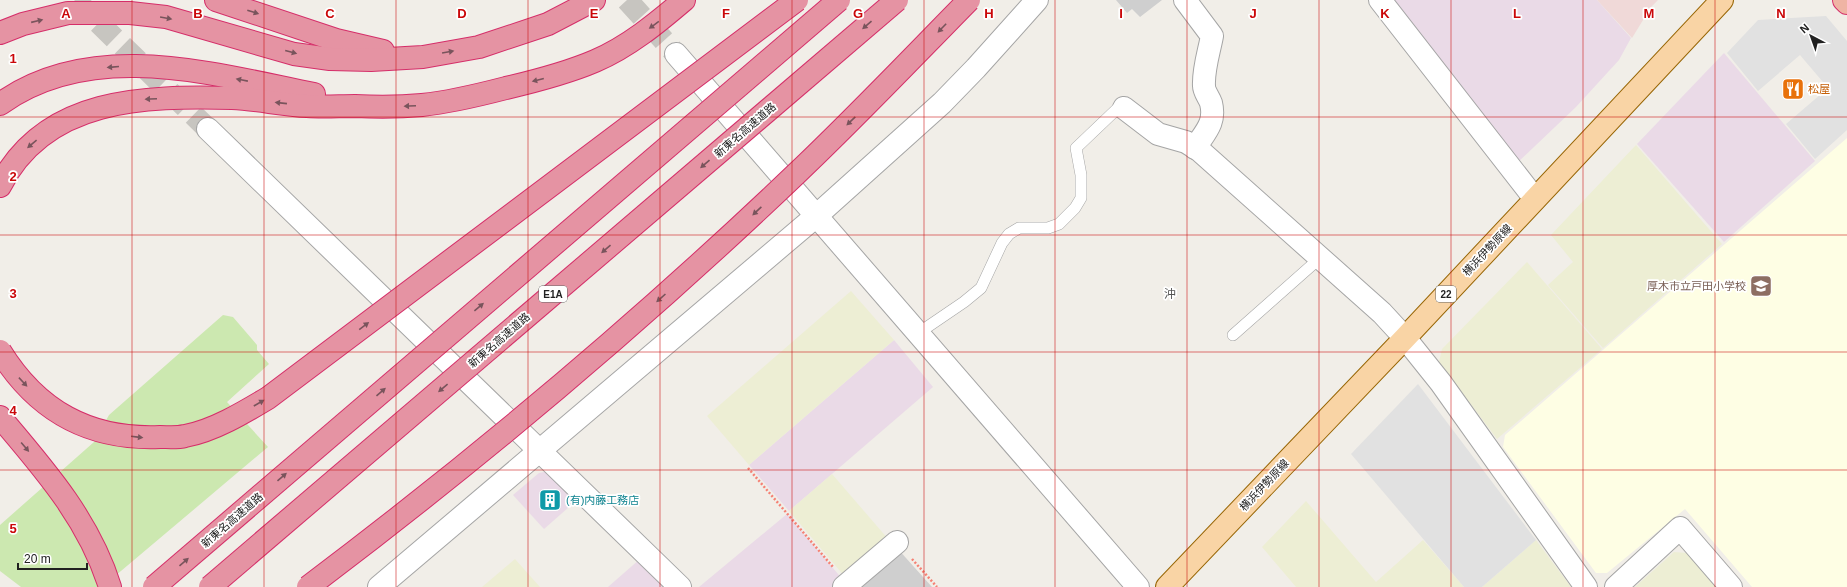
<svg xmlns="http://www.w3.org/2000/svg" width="1847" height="587" font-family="Arial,'Noto Sans JP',sans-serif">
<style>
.commercial{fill:#f0d9d8}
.industrial{fill:#eadae7}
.education{fill:#fefee4}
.religious{fill:#cfcfcf}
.farmland{fill:#edeed4}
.grass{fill:#cce8b0}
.parking{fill:#e1e1e1}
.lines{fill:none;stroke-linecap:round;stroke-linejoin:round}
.minor-tunnel{stroke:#c7c5c0;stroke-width:22;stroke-dasharray:22 11;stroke-linecap:butt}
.tertiary-tunnel{stroke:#c7c5c0;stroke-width:22;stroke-dasharray:22 11;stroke-linecap:butt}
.service-casing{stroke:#a5a5a5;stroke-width:12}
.minor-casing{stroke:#a5a5a5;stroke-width:24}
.tertiary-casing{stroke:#a5a5a5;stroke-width:24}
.primary-casing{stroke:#986605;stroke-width:24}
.trunk-casing{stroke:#d52e69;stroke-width:24}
.motorway-casing{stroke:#d52e69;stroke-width:24}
.path{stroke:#f58174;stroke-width:2.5;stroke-dasharray:2 2;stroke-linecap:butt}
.service{stroke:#fff;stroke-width:11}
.minor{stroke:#fff;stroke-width:22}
.tertiary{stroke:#fff;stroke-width:22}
.primary{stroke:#f9d4a5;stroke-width:22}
.trunk{stroke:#efb4a4;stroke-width:22}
.motorway{stroke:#e593a3;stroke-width:22}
.motorway-bridge-casing{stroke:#d52e69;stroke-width:24;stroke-linecap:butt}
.motorway-bridge{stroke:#e593a3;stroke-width:22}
.oneway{fill:#79545c}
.grid{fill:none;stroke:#ca0709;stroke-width:1;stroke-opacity:0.55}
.labels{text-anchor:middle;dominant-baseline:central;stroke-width:3.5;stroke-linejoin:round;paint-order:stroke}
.shield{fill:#fff;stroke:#646464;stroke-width:1}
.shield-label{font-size:10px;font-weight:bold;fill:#212121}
.food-label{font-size:11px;fill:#c56008;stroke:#fff;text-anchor:start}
.street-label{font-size:11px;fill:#212121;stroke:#fff}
.education-label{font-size:11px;fill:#785e54;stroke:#fff;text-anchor:end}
.culture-label{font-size:11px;fill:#0d838f;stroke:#fff;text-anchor:start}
.neighbourhood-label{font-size:12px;fill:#545454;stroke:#fff}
.grid-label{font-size:13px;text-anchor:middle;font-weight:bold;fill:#ca0709;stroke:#fff;stroke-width:3.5;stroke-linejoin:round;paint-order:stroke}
</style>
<rect width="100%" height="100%" fill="#f1eee8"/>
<polygon class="commercial" points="1597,0 1658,0 1651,7 1632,38"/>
<g class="industrial">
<polygon points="1388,0 1597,0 1631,38 1619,60 1576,107 1516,164"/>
<polygon points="1724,53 1815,161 1724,242 1637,144"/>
<polygon points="894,340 933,387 789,511 749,465"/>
<polygon points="549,471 578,499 544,529 513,495 539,473"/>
<polygon points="787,514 844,581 837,587 699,587"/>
<polygon points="640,559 669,587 608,587"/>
</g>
<polygon class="education" points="1847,138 1847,587 1752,587 1685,509 1607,573 1596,573 1503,447 1505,435"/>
<g class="religious">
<polygon points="1116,0 1162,0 1140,17 1132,9 1127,13"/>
<polygon points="897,548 932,587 852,587"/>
</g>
<g class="farmland">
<polygon points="1636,145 1722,244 1603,348 1548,285 1573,262 1551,235"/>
<polygon points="1527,262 1602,349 1497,439 1439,362 1442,349"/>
<polygon points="851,291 894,340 749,465 707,416"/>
<polygon points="832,474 889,540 846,578 789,511"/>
<polygon points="1306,501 1376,582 1423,540 1464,587 1296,587 1262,547"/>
<polygon points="1536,540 1571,587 1482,587"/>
<polygon points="1674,552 1687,553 1716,587 1635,587"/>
<polygon points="515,559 540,587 482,587"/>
</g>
<polygon class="grass" points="223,315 233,317 257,345 257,350 269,364 227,402 268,447 102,587 21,587 0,571 0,525 94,442 109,415"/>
<g class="parking">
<polygon points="1826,16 1847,41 1847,130 1815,159 1786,124 1828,88 1800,55 1758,91 1727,53 1758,20"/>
<polygon points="1418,384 1536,540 1482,587 1464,587 1351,454"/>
</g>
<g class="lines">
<polyline class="minor-tunnel" points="75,0 208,129"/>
<polyline class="tertiary-tunnel" points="627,0 676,54"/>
<g class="service-casing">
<g id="service">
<polyline points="917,334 964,302 981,288 1002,243 1009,234 1019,228 1048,228 1059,224 1075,208 1081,198 1081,175 1076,148 1118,108 1124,108"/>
<polyline points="1233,335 1320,258"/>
</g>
</g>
<g class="minor-casing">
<g id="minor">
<path d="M1185,0L1212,36C1209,52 1203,70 1204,86C1204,92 1209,97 1211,103C1216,123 1205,132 1195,148"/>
<polyline points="1380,0 1535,199"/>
<polyline points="1124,108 1158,134 1186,142 1199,150 1382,313 1405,338 1441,383 1586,587"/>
<polyline points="208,129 680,587"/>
<polyline points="379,587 815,217 942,103 976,68 1037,0"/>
<polyline points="844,587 897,542"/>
<polyline points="1616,587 1680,528 1731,587"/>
</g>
</g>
<g class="tertiary-casing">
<polyline id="tertiary" points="676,54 1138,587"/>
</g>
<g class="primary-casing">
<polyline id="primary" points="1167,587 1405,338 1722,0"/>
</g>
<g class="trunk-casing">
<polyline id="trunk" points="1844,0 1847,3"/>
</g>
<g class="motorway-casing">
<g id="motorway">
<polyline points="216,0 336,40 383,51"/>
<polyline points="0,33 23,24 68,13 130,13 166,17 294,54 330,59 371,60 423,57 479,47 548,24 594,0"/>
<path d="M0,104C92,38 213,74 314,94"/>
<path d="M0,186C45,97 145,96 232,98C257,99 282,105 307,106C323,107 339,106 355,106C377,107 400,107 422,105C451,102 479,95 506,88C536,81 567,73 595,61C628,47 657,23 684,0"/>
<path d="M0,417C45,470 89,520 110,587"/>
</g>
</g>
<g class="path">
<polyline points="748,468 833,567"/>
<polyline points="912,559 937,587"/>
</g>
<use href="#service" class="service"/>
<use href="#minor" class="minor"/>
<use href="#tertiary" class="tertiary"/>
<use href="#primary" class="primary"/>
<use href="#trunk" class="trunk"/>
<use href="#motorway" class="motorway"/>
<g class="motorway-bridge-casing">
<g id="motorway-bridge">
<path d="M0,351C37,411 89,440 160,437C168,437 177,438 185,436C213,431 243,413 268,398L797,0"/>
<polyline points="154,587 839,0"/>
<polyline points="210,587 897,0"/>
<path d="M308,587C478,459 642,321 797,173C856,117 912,58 969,0"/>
</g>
</g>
<use href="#motorway-bridge" class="motorway-bridge"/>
</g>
<defs><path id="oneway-solid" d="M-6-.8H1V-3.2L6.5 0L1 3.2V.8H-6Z"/></defs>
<g class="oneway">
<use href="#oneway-solid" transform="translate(253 12) rotate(18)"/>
<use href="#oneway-solid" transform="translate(166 18) rotate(10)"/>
<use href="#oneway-solid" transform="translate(37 21) rotate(-13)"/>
<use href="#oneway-solid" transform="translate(654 25) rotate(144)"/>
<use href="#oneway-solid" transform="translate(867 25) rotate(139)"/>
<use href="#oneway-solid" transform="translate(942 28) rotate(134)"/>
<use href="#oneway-solid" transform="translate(291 52) rotate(15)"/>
<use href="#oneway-solid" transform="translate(448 52) rotate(-10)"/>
<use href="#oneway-solid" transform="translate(113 67) rotate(175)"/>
<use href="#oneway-solid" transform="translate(242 80) rotate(-169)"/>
<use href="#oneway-solid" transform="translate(538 80) rotate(166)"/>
<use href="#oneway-solid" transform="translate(151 99) rotate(178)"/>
<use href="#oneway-solid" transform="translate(281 103) rotate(-174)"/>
<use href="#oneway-solid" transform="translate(410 106) rotate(178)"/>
<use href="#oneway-solid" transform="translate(851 121) rotate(136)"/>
<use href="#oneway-solid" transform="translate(32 144) rotate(140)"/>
<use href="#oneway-solid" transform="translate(705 164) rotate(139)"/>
<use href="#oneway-solid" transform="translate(757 211) rotate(137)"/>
<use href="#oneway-solid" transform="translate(606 249) rotate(139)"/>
<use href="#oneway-solid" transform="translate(661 298) rotate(138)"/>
<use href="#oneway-solid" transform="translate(479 307) rotate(-40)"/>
<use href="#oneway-solid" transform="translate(364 326) rotate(-37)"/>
<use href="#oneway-solid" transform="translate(23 382) rotate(47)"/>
<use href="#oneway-solid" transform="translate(443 388) rotate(140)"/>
<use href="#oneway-solid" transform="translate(381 392) rotate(-41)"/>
<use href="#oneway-solid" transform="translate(259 403) rotate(-30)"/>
<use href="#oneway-solid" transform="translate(137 437) rotate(7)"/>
<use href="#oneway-solid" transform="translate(25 447) rotate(50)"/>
<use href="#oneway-solid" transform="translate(282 477) rotate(-41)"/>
<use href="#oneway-solid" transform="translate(184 562) rotate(-41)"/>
</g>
<path class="grid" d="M132,0V587M264,0V587M396,0V587M528,0V587M660,0V587M792,0V587M924,0V587M1055,0V587M1187,0V587M1319,0V587M1451,0V587M1583,0V587M1715,0V587M0,117H1847M0,235H1847M0,352H1847M0,470H1847"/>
<defs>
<g id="restaurant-square" transform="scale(1.15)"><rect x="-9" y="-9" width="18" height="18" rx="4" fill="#e8710a" stroke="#fff"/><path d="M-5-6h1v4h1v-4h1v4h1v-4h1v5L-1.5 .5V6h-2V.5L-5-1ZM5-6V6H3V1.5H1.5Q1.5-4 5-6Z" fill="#fff"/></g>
<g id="school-square" transform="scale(1.15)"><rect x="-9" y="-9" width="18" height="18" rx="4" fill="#8d6e63" stroke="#fff"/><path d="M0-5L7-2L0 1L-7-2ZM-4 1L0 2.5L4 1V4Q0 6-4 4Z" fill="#fff"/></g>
<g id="building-square" transform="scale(1.15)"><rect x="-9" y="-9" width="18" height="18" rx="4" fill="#0f9aa8" stroke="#fff"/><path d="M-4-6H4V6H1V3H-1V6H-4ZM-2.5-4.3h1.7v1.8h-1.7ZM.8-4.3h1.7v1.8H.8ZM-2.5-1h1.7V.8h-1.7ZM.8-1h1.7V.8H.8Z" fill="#fff"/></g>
</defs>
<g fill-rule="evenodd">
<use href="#restaurant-square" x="1793" y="89"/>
<use href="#school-square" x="1761" y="286"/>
<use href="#building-square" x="550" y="500"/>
</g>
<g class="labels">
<g class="shield">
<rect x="539" y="286" width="28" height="16" rx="3"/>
<rect x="1436" y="286" width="20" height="16" rx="3"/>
</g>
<g class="shield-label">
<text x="553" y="294">E1A</text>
<text x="1446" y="294">22</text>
</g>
<g class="food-label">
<text x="1808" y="89">松屋</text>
</g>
<g class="street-label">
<text transform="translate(745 130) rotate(-41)">新東名高速道路</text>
<text transform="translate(1487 250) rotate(-47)">横浜伊勢原線</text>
<text transform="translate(499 340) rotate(-41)">新東名高速道路</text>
<text transform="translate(1264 485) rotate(-47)">横浜伊勢原線</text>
<text transform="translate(232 520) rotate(-41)">新東名高速道路</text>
</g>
<g class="education-label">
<text x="1746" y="286">厚木市立戸田小学校</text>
</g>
<g class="culture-label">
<text x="566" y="500">(有)内藤工務店</text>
</g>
<g class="neighbourhood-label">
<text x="1170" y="294">沖</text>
</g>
</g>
<g class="grid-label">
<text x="66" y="18">A</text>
<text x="198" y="18">B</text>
<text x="330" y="18">C</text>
<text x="462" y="18">D</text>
<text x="594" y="18">E</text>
<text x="726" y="18">F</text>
<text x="858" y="18">G</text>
<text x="989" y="18">H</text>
<text x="1121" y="18">I</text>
<text x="1253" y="18">J</text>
<text x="1385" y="18">K</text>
<text x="1517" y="18">L</text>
<text x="1649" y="18">M</text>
<text x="1781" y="18">N</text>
<text x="13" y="63">1</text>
<text x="13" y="181">2</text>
<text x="13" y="298">3</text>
<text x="13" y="415">4</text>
<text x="13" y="533">5</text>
</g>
<g transform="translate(1811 36) rotate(319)" stroke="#ffffff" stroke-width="3" paint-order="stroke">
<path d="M0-3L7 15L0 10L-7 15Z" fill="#212121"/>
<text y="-6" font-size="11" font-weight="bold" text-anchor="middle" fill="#212121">N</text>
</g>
<path d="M18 563v6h69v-6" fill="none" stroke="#212121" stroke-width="2"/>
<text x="24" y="563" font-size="12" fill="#212121" stroke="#ffffff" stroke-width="3" paint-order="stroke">20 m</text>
</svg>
